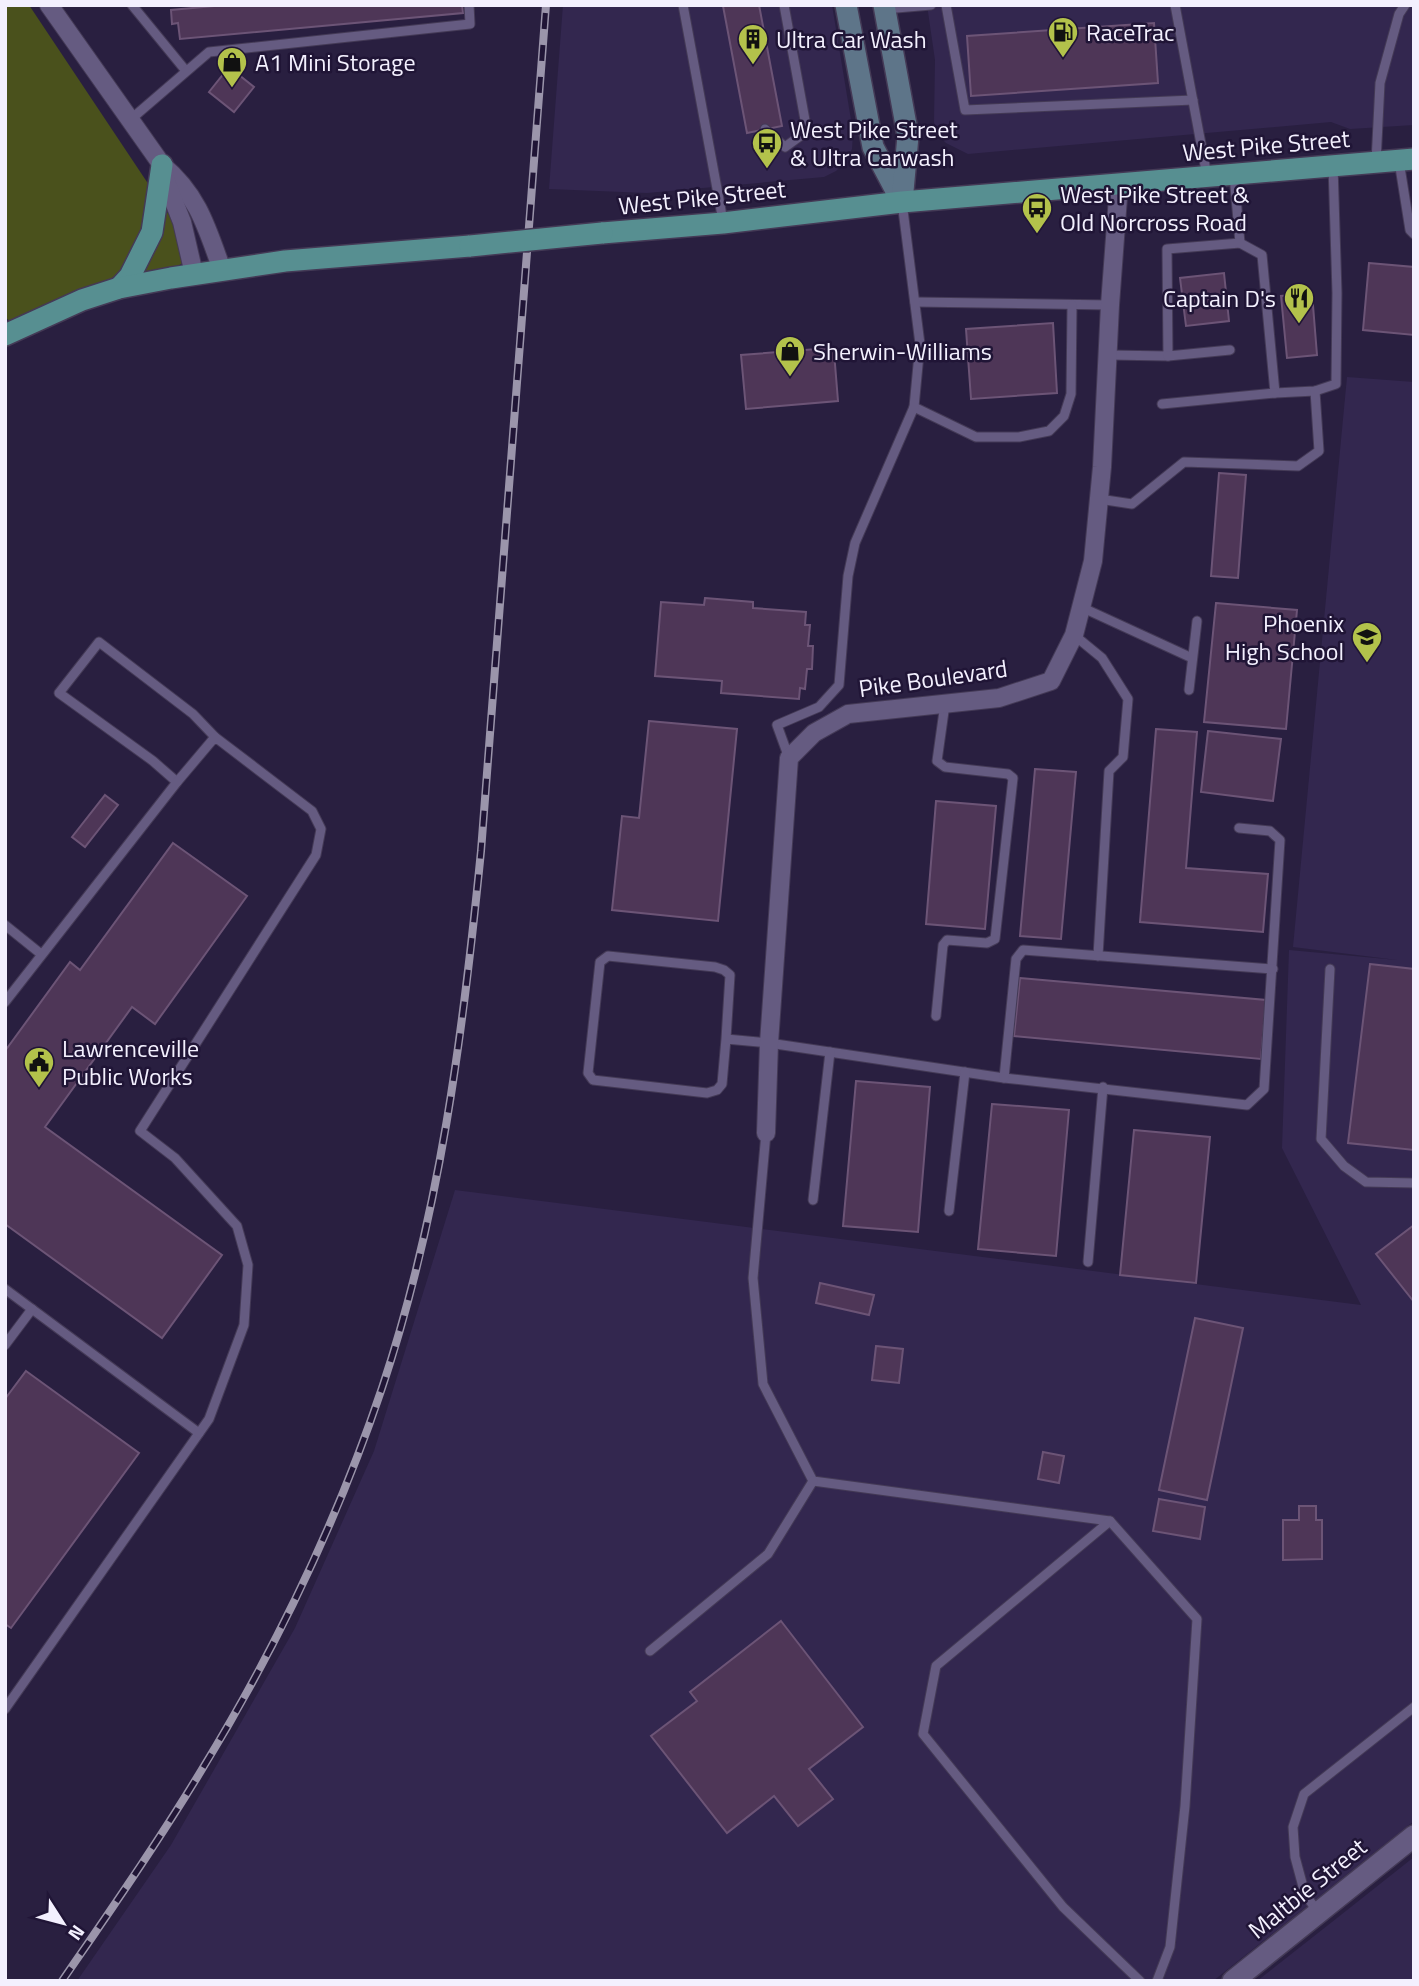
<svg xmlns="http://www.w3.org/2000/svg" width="1419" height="1986" font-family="'Titillium Web',sans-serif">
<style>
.built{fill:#33274f}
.forest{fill:#4a511c}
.building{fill:#4e3657;stroke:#6c5476;stroke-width:2}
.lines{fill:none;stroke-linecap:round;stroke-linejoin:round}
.service-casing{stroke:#443a56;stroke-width:11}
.minor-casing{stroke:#443a56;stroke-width:20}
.tertiary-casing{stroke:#443a56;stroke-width:24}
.secondary-casing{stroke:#443a56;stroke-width:24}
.primary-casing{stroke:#443a56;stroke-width:24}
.service{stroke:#655b81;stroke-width:9}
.minor{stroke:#655b81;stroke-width:18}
.tertiary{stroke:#655b81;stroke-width:21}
.secondary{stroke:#5e7589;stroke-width:21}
.primary{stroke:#578f91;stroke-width:21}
.rail-casing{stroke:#9b95ab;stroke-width:8}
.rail{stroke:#201536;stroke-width:5;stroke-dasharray:16;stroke-linecap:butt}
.primary-bridge-casing{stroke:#443a56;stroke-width:24;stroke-linecap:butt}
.primary-bridge{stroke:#578f91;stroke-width:21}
.labels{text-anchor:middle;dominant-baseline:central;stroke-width:5;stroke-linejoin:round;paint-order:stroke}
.poi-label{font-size:24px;fill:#f3f0fe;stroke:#201536;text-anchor:start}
.street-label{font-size:24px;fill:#f3f0fe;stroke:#201536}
</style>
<rect width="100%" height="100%" fill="#291f40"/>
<g class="built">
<polygon points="563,5 832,5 853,132 852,149 845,162 836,171 824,177 647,193 549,189"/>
<polygon points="927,5 1414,5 1414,125 1350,129 1331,122 968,154 946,143 937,134 934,122 935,60"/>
<polygon points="1347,377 1414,382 1414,1821 1213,1981 77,1981 171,1845 295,1628 374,1451 455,1190 1361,1305 1282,1148 1289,950 1397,960 1293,947"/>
<polygon points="1414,1857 1414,1981 1257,1981 1332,1922"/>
</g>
<polygon class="forest" points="5,5 29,5 195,254 167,274 16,327 5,317"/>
<g class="building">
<polygon points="225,5 462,5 463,13 180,39 178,23 172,24 171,10"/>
<polygon points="759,5 782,126 747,133 723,6"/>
<polygon points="1154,23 1158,83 971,96 967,36"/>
<polygon points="229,67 254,87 234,112 209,92"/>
<polygon points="1369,263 1414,267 1414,335 1363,330"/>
<polygon points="1224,273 1229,321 1186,326 1180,278"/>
<polygon points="1312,293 1317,355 1287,358 1281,296"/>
<polygon points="1053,323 1057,393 971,399 966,329"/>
<polygon points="830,348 834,352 838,401 746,409 741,355"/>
<polygon points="1219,473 1246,475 1238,578 1211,576"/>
<polygon points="705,598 753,602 753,608 806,612 805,625 810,625 808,646 813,646 812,669 807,669 805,689 800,688 799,699 721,693 722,681 655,676 661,602 704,605"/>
<polygon points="1216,603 1297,610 1286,729 1204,722"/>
<polygon points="649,721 737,729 718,921 612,910 622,816 639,818"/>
<polygon points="1156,729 1197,732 1186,868 1268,874 1263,932 1140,922"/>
<polygon points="1208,731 1281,739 1273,801 1201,792"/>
<polygon points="1035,769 1076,772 1061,939 1020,936"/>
<polygon points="105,795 118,805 85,847 72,837"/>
<polygon points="936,801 996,806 985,929 926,924"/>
<polygon points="173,843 247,896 155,1024 132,1007 45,1127 222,1255 162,1338 5,1224 5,1051 70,962 80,970"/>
<polygon points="1370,964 1414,969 1414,1150 1348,1143"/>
<polygon points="1020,978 1266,1000 1261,1059 1014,1036"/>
<polygon points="856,1081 930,1087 918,1232 843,1226"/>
<polygon points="992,1104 1069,1110 1056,1256 978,1249"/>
<polygon points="1134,1130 1210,1137 1196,1283 1120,1275"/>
<polygon points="1414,1225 1414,1302 1376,1254"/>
<polygon points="820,1283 874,1295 869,1315 816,1303"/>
<polygon points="1195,1318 1243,1328 1207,1500 1159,1490"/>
<polygon points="876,1346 903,1349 899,1383 872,1380"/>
<polygon points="26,1371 139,1453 11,1628 5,1624 5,1399"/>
<polygon points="1043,1452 1064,1456 1059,1483 1038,1479"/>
<polygon points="1159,1499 1205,1507 1200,1539 1153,1531"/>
<polygon points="1299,1506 1316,1506 1316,1520 1322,1520 1322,1559 1283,1560 1283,1520 1299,1520"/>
<polygon points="781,1621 863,1727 809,1769 833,1799 798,1826 774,1796 727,1833 651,1736 697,1701 690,1692"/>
</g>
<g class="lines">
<g class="service-casing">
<g id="service">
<polyline points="132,5 186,71"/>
<polyline points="683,5 723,221"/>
<polyline points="946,5 965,110 1193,100"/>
<polyline points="1175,5 1207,176"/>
<polyline points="885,9 931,5"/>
<polyline points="130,120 209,52 470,24 469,5"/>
<polyline points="765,129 785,147 807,131 784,5"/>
<polyline points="1399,161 1410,230 1414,234"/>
<polyline points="1376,162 1380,83 1399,14 1405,5"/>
<polyline points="1234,175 1240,243"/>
<polyline points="915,302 1110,305"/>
<polyline points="1109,355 1168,356 1167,249 1240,243 1262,255 1275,393 1315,391 1336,384 1337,293 1333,165"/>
<polyline points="1168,356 1230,350"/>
<polyline points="1162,404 1275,393"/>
<polyline points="914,407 976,437 1019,437 1049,431 1064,416 1071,394 1072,305"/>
<polyline points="1099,499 1132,504 1184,462 1298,466 1319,451 1315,391"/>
<polyline points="1081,607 1192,658"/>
<polyline points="1074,635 1102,658 1128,699 1123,757 1109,771 1098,956"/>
<polyline points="1189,690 1197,621"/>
<polyline points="789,758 777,725 819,707 839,685 848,576 855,543 914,407 920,344 902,202"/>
<polyline points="177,782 153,761 59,693 99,642 193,714 215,737"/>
<polyline points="5,925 41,954"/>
<polyline points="1330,969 1321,1139 1344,1166 1366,1182 1414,1183"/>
<polyline points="5,1002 177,782 215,737 312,811 321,829 316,855 140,1131 175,1158 237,1226 248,1265 244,1325 209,1419 5,1709"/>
<polyline points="936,1016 943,945 947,940 987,943 995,939 1013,778 1008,774 945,767 937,761 945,704"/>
<polyline points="726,1039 722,1084 717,1090 707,1093 593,1080 588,1073 600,962 608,956 715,967 724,970 730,975 726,1039 769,1043 1004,1078 1247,1105 1264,1089 1280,840 1270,831 1239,828"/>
<polyline points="1004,1078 1016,959 1023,950 1273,969"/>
<polyline points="766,1133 753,1278 763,1384 813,1481 1110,1521 1197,1619 1185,1806 1170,1947 1157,1981"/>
<polyline points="813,1200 830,1052"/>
<polyline points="949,1211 965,1072"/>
<polyline points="1088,1262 1103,1087"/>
<polyline points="5,1289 199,1433"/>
<polyline points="5,1345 32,1309"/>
<polyline points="1110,1521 936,1666 923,1734 1063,1907 1140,1981"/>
<polyline points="650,1651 768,1554 813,1481"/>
<polyline points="1317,1911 1305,1894 1295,1857 1293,1827 1304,1794 1414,1707"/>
</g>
</g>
<g class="minor-casing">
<g id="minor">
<path d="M49,5L162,165C198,195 207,228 222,270"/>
<polyline points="163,169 165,179 182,222 194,274"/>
<polyline points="766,1133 769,1043 789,758 814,733 848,714 999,698 1051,681 1074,635 1093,561 1102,467 1110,305 1119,184"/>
</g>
</g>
<g class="tertiary-casing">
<polyline id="tertiary" points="1233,1981 1414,1836"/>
</g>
<g class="secondary-casing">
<g id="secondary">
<polyline points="846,5 873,147 902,202"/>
<polyline points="884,5 908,136 902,202"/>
</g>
</g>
<g class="primary-casing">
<g id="primary">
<polyline points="602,233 723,223 902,202 1414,159"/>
<polyline points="119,288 130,276 152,232 162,165"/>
<polyline points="5,335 82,300 119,288 171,278 285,261 470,246"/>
</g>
</g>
<use href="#service" class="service"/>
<use href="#minor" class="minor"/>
<use href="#tertiary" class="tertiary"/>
<use href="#secondary" class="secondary"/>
<use href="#primary" class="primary"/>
<g class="rail-casing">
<path id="rail" d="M62,1981C110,1911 158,1842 201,1771C275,1650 337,1522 382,1388C440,1214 463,1033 481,851L546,5"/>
</g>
<use href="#rail" class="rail"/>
<g class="primary-bridge-casing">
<polyline id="primary-bridge" points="470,246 602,233"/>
</g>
<use href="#primary-bridge" class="primary-bridge"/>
</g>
<defs>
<g id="fuel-pin" transform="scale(1.575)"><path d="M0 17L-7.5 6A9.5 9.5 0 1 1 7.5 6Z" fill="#b3c24b" stroke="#201536"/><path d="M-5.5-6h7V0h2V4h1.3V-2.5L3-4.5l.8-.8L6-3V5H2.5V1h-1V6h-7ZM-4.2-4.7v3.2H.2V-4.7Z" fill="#111"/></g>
<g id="building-pin" transform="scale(1.575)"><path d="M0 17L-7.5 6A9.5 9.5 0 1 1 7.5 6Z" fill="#b3c24b" stroke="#201536"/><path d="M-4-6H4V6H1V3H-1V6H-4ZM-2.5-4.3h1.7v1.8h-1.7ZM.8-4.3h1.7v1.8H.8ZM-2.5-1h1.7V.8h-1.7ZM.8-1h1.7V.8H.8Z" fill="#111"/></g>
<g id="shop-pin" transform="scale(1.575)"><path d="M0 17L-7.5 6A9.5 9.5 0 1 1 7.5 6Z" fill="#b3c24b" stroke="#201536"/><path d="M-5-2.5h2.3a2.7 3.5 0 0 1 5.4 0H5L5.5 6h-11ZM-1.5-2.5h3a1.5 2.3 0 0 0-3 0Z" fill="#111"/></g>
<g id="bus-pin" transform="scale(1.575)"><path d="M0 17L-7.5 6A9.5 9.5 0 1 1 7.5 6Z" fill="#b3c24b" stroke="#201536"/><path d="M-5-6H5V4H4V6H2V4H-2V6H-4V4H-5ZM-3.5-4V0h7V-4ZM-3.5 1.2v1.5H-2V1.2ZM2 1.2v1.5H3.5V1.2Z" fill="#111"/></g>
<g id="restaurant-pin" transform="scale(1.575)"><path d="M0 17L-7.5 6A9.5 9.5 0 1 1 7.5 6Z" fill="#b3c24b" stroke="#201536"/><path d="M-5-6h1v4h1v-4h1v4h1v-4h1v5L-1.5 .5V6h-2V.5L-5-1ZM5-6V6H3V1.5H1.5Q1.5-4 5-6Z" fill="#111"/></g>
<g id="school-pin" transform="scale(1.575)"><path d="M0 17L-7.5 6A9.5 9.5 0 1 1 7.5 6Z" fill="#b3c24b" stroke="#201536"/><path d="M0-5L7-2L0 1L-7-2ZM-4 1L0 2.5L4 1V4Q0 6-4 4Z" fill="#111"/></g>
<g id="civic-pin" transform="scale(1.575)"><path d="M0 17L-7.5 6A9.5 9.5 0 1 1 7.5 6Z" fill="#b3c24b" stroke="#201536"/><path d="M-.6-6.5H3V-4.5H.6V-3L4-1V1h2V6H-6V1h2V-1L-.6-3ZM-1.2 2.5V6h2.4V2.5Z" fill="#111"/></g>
</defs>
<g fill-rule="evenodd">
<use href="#fuel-pin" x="1063" y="32"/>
<use href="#building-pin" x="753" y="39"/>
<use href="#shop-pin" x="232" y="62"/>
<use href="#bus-pin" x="767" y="143"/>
<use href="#bus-pin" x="1037" y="208"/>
<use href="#restaurant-pin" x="1299" y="298"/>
<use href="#shop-pin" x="790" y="351"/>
<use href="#school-pin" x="1367" y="637"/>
<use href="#civic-pin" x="39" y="1062"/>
</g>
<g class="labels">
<g class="poi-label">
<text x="1086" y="32">RaceTrac</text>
<text x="776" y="39">Ultra Car Wash</text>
<text x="255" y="62">A1 Mini Storage</text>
<text x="790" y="129">West Pike Street<tspan x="790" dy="28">&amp; Ultra Carwash</tspan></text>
<text x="1060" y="194">West Pike Street &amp;<tspan x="1060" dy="28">Old Norcross Road</tspan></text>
<text x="1276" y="298" text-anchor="end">Captain D's</text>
<text x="813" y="351">Sherwin-Williams</text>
<text x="1344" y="623" text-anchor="end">Phoenix<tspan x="1344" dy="28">High School</tspan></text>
<text x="62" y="1048">Lawrenceville<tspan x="62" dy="28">Public Works</tspan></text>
</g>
<g class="street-label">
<text transform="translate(1266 145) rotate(-5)">West Pike Street</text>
<text transform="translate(702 197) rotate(-6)">West Pike Street</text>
<text transform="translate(933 678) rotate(-8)">Pike Boulevard</text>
<text transform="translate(1307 1888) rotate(-39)">Maltbie Street</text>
</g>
</g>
<rect width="1419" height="1986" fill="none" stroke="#f3f0fe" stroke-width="14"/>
<g transform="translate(63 1923) rotate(126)" stroke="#201536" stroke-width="5" paint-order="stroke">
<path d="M0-5L12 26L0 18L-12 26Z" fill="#f3f0fe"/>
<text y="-10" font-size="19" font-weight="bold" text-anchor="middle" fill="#f3f0fe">N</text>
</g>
</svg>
